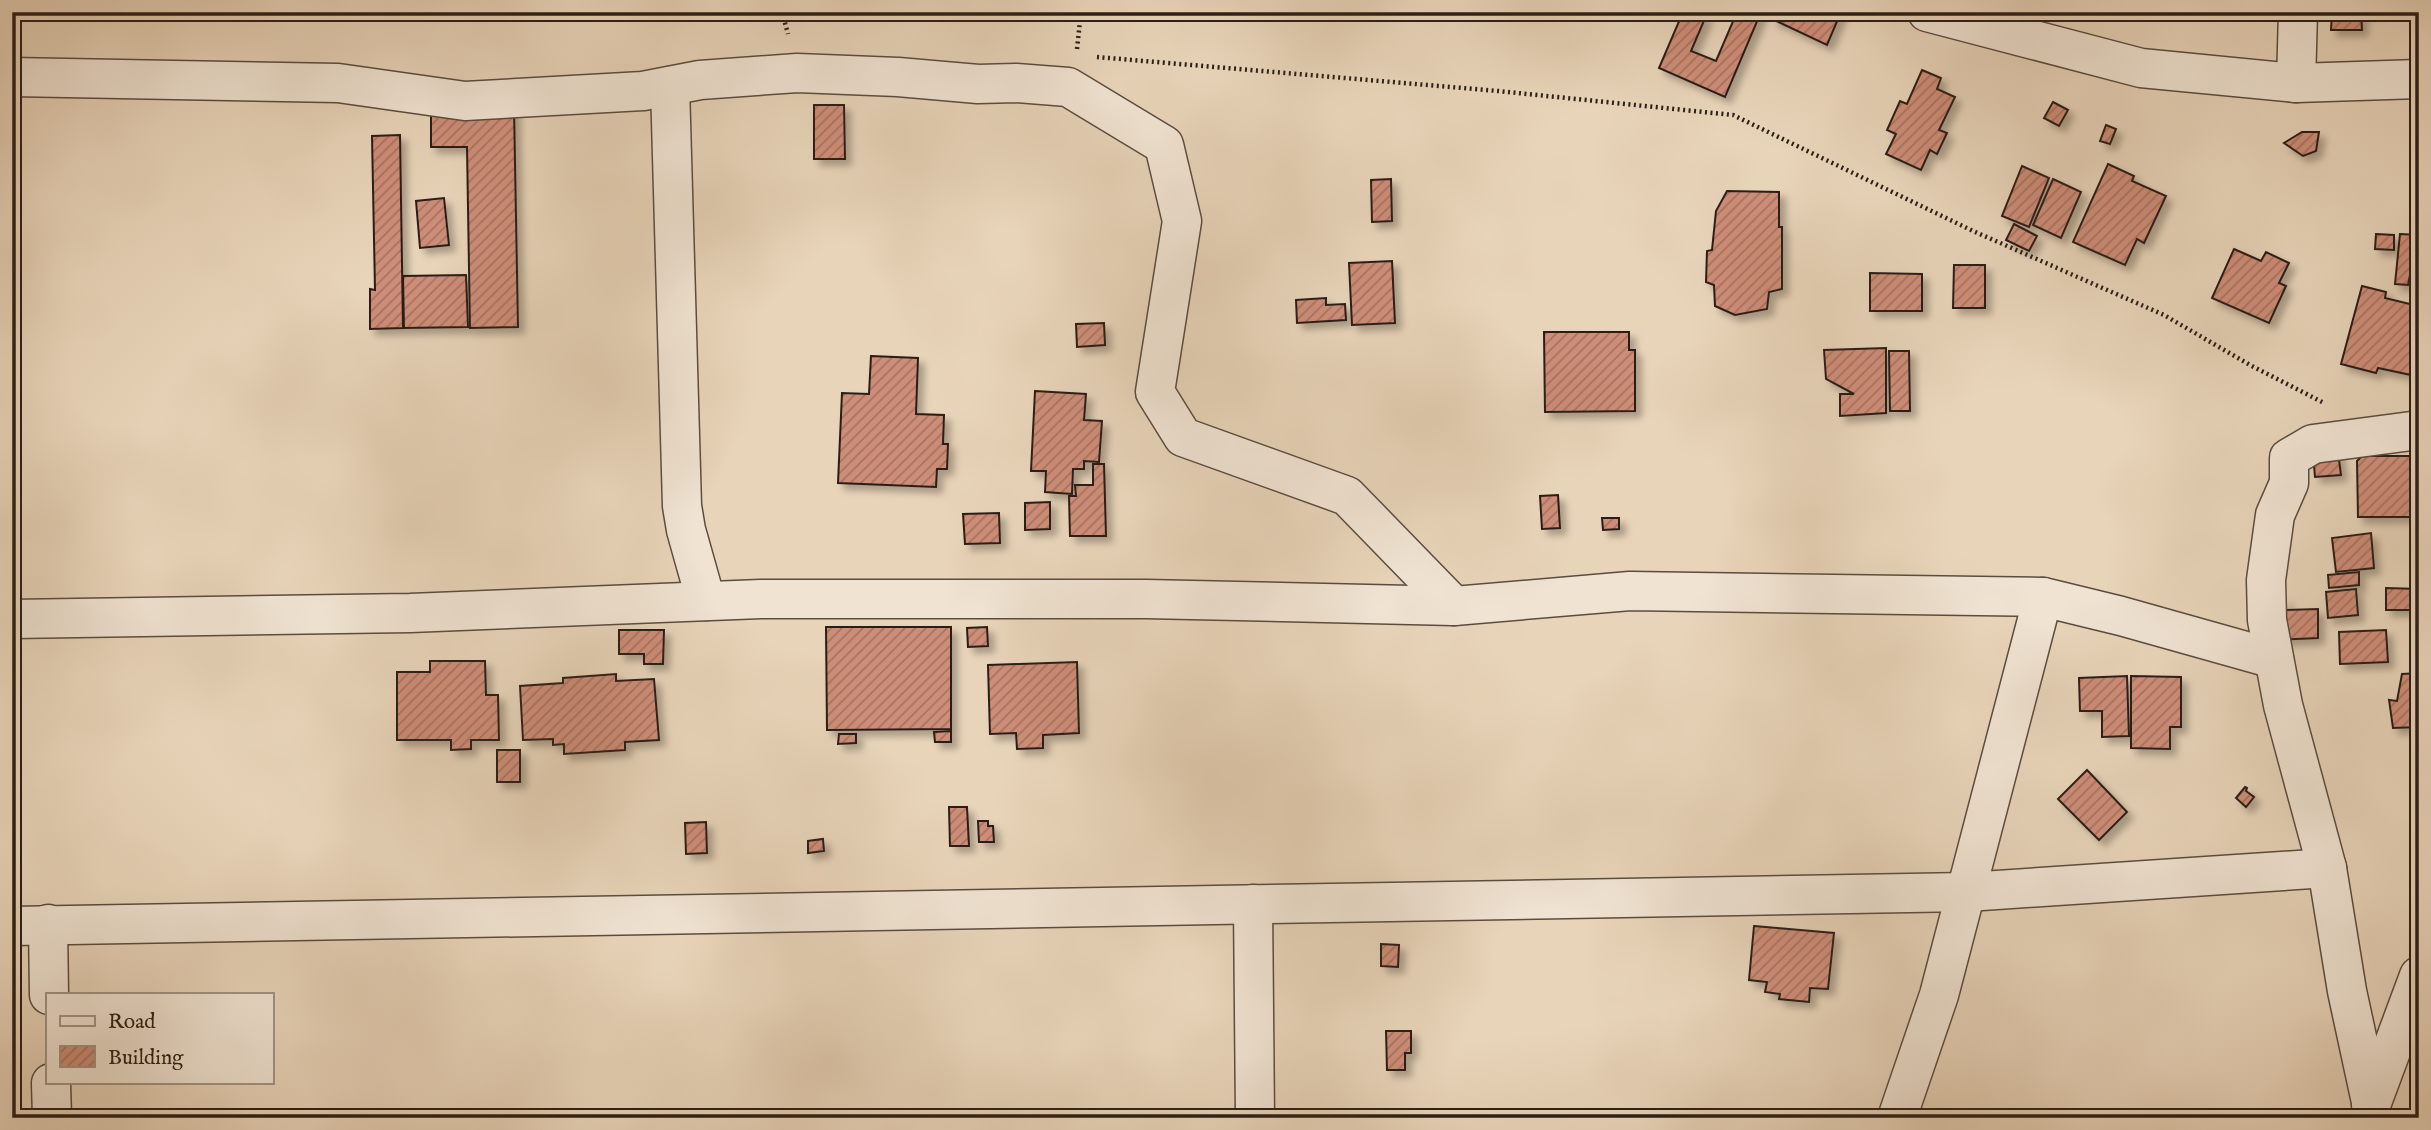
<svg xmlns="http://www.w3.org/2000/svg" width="2431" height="1130" font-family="'IM FELL English',serif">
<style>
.building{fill:url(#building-hatch);stroke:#2c1e17;stroke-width:2;filter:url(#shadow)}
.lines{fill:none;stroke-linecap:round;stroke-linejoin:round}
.street-casing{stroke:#5b4c40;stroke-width:41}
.path{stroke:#2c1e17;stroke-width:4.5;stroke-dasharray:2 3.5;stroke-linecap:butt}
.street{stroke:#f0e3d2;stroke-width:38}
</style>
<defs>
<pattern id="building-hatch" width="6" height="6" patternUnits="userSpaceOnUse" patternTransform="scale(1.75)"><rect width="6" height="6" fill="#ce8d78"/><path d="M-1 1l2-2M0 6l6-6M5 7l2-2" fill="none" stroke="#a77361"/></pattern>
<filter id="shadow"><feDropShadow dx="6" dy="6" stdDeviation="3.5" flood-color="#0004"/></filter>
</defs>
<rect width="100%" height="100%" fill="#e8d4b9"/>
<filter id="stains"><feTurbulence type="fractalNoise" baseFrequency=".00286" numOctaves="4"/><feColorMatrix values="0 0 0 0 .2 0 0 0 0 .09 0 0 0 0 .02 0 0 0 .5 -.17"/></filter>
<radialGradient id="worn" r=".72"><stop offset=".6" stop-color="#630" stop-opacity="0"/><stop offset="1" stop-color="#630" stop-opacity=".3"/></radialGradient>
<g class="building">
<polygon points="1683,12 1697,12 1706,16 1691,51 1716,61 1737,12 1761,12 1725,97 1659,68"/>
<polygon points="1775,12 1841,12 1827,45 1772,19"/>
<polygon points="2332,12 2379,12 2361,13 2362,30 2331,30"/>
<polygon points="2419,14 2419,33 2413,34 2410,15"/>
<polygon points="1922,70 1941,78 1937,89 1955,97 1939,130 1947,133 1937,154 1930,150 1921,170 1886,154 1896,134 1887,130 1900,101 1907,104"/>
<polygon points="2053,102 2068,110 2059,126 2044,118"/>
<polygon points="814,105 844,105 845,159 814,159"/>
<polygon points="514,108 518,327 470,328 467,147 431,147 431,109"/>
<polygon points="2106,125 2116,129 2110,144 2100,141"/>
<polygon points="2302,132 2319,132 2316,151 2303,156 2284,143"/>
<polygon points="400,135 403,328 370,329 370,289 375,290 372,136"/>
<polygon points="2108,164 2134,176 2132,181 2166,196 2144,243 2137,239 2125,265 2073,242"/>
<polygon points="2022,166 2049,178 2029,227 2002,216"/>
<polygon points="1391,179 1392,221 1372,222 1371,180"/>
<polygon points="2053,179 2081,192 2061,238 2033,225"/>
<polygon points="1727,191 1779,192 1779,227 1782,227 1782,289 1769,292 1767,309 1735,315 1715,306 1714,285 1706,282 1707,251 1712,250 1716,211"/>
<polygon points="444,198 449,245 420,248 416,201"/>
<polygon points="2014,224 2037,236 2029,251 2006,240"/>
<polygon points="2376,234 2394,235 2394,250 2375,249"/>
<polygon points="2400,234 2419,235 2419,276 2410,275 2408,285 2395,284"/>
<polygon points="2234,249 2261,261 2266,252 2289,263 2279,283 2286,286 2269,323 2212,298"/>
<polygon points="1392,261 1395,323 1352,325 1349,263"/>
<polygon points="1954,265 1985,265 1985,308 1953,308"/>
<polygon points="1870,273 1922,274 1922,311 1870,311"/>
<polygon points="466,275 468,327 404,328 403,276"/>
<polygon points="2362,286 2386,292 2385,298 2414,305 2411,316 2419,318 2419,344 2411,375 2378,368 2376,373 2341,364"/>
<polygon points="1326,298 1326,305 1345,304 1346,320 1297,323 1296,300"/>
<polygon points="1104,323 1105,345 1077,347 1076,324"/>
<polygon points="1544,332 1629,332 1629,350 1635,350 1635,411 1545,412"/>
<polygon points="1886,348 1886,413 1840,416 1840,394 1854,394 1826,379 1824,350"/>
<polygon points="1889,351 1909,351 1910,411 1890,411"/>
<polygon points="871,356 918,358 916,414 944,415 943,444 948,444 947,469 937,469 936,487 838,483 842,393 869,394"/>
<polygon points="1035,391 1086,394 1084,420 1102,421 1099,462 1084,461 1084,469 1073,469 1072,494 1045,492 1046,471 1031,471"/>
<polygon points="2338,452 2341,475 2315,477 2313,454"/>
<polygon points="2362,456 2419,456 2419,517 2358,517 2357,461"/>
<polygon points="1093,464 1104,464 1106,536 1070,536 1069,496 1076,496 1075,485 1093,485"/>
<polygon points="1558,495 1560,528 1542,529 1540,496"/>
<polygon points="1050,502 1050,529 1025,530 1025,503"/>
<polygon points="999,513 1000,543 965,544 963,514"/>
<polygon points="1602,518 1619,518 1619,529 1603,530"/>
<polygon points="2371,533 2374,568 2336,572 2332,538"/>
<polygon points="2359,572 2359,585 2329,588 2328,575"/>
<polygon points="2386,588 2419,589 2419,610 2386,610"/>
<polygon points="2356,589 2358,615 2328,618 2326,592"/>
<polygon points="2285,596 2286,610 2318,609 2318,638 2274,640"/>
<polygon points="826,627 951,627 951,729 827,730"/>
<polygon points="987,627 988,646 968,647 967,628"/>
<polygon points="619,630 664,630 663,664 644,664 644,654 619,654"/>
<polygon points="2386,630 2388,662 2340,664 2339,632"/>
<polygon points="430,661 485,661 486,695 498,695 499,740 471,740 471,749 451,750 451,740 397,740 397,672 430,672"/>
<polygon points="1077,662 1079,733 1043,735 1043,748 1017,749 1016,733 990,734 988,665"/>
<polygon points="2419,673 2419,727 2393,728 2389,700 2397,701 2402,674"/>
<polygon points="616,674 616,681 654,679 659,740 625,742 625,750 564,754 564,744 553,745 553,739 523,740 520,686 563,683 563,678"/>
<polygon points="2127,676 2129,736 2102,737 2102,711 2080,711 2079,678"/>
<polygon points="2131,676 2181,677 2181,727 2170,727 2170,749 2131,748"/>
<polygon points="951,731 951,742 935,742 934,732"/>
<polygon points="839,734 856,734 856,743 838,744"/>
<rect x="497" y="750" width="23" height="32"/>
<polygon points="2087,770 2127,812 2099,840 2058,799"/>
<polygon points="2245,787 2247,788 2246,791 2254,797 2246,807 2236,798"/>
<polygon points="949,807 967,807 969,846 950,846"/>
<polygon points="978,821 988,821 988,826 993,826 994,842 979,842"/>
<polygon points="706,822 707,853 686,854 685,823"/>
<polygon points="823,839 824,851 808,853 808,841"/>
<polygon points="1754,926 1834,933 1828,989 1810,988 1809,1002 1779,999 1780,994 1765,992 1767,982 1749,980"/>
<polygon points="1381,944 1399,945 1398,967 1381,966"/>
<polygon points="1386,1031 1411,1031 1411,1053 1405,1053 1405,1070 1387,1070"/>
<polygon points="2419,1037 2419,1118 2411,1118 2410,1038"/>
</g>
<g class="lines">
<g class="street-casing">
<g id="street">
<polyline points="1927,12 2141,68 2296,83 2419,79"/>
<polyline points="12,77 338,83 465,101 643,91 700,80 797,73 898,77 978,84 1016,83 1068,87 1164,145 1182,221 1155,392 1183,437 1347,496 1454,606"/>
<polyline points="2296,83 2298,12"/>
<polyline points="670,86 682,506 686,530 706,601"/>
<polyline points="12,619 410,613 761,599 1146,599 1454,606 1630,591 2043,597 2121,616 2274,659"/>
<polyline points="1253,904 1255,1118"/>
<polyline points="48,924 49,995"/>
<polyline points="12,926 1967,892 2327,868"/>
<polyline points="51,1083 52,1118"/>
<polyline points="2371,1102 2347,991 2327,868 2283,705 2267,620 2266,580 2275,515 2289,483 2289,458 2313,444 2419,430"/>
<polyline points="2371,1105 2419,976"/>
<polyline points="1897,1118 1939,995 2043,597"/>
</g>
</g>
<g class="path">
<polyline points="782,12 788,34"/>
<polyline points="1077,49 1081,12"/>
<polyline points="1097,57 1498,91 1733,115 1973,231 2164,315 2250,365 2324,403"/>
</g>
<use href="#street" class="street"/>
</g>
<rect width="2431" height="1130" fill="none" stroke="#e8d4b9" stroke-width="42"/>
<rect x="14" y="14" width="2403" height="1102" fill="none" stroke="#2c1e17" stroke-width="3.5"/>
<rect x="21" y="21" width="2389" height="1088" fill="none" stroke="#2c1e17" stroke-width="2"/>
<rect x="46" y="993" width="228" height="91" fill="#f0e3d2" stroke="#a29487" stroke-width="2"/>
<rect x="60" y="1016" width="35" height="10" fill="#f0e3d2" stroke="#a29487" stroke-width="2"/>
<text x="108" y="1028" font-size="21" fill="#2c1e17">Road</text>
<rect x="60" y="1046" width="35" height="21" fill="url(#building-hatch)" stroke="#a29487" stroke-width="2"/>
<text x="108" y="1064" font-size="21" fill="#2c1e17">Building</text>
<rect width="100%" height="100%" filter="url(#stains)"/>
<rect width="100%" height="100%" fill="url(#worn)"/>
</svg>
